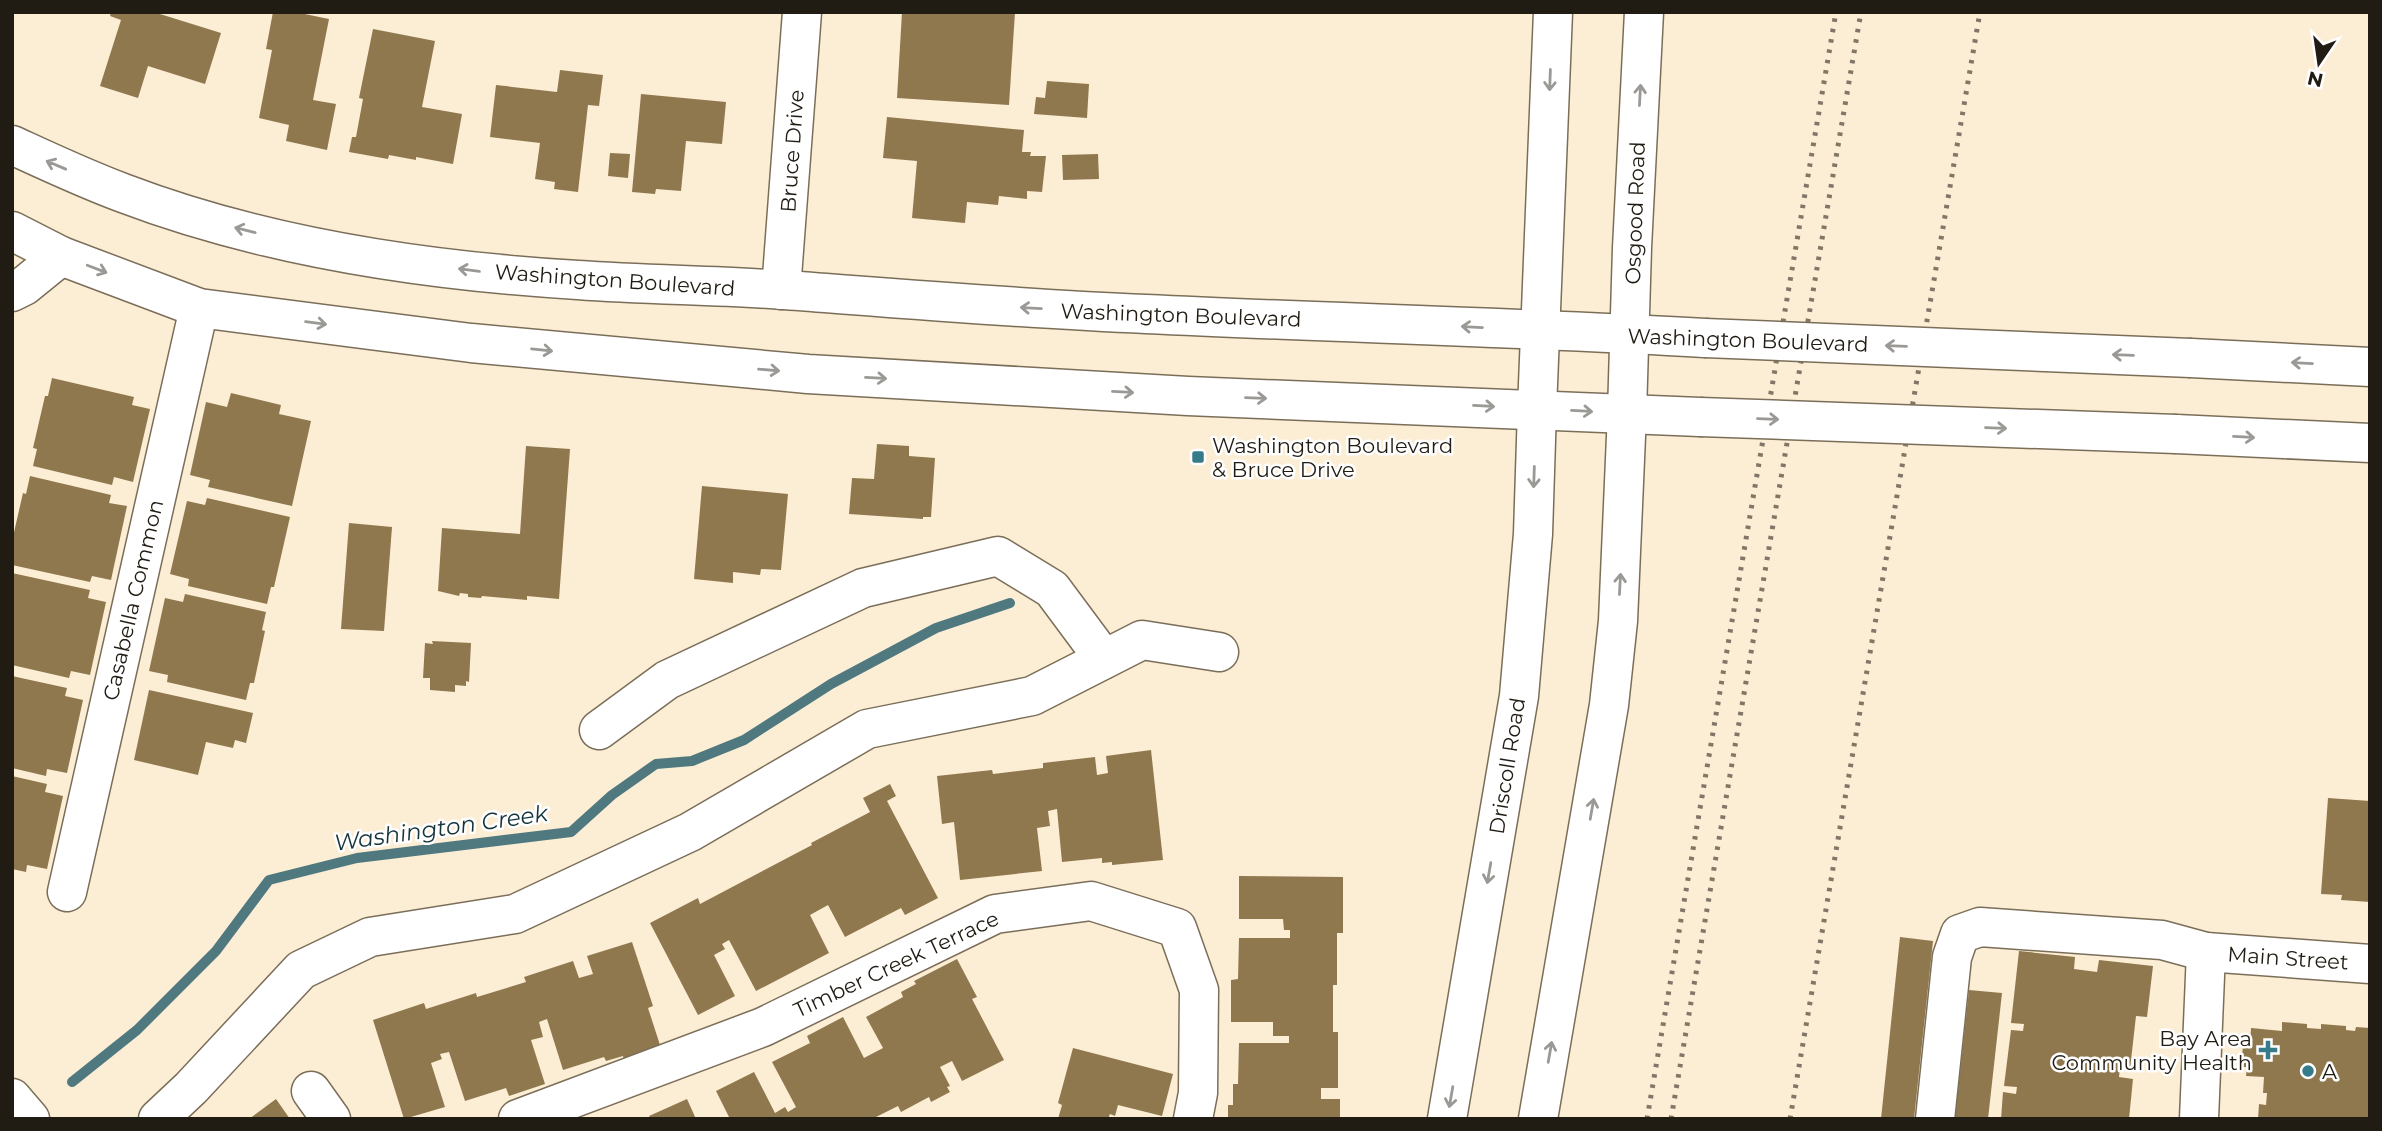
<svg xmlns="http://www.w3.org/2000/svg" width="2382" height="1131" font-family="Montserrat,sans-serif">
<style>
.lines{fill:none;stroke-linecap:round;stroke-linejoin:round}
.stream{stroke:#4f787f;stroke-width:10}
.building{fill:#90784e}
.minor-casing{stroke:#7b6e59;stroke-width:41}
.major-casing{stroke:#7b6e59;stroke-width:41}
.minor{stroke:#fff;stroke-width:38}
.major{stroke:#fff;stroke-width:38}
.rail{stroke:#807767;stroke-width:5;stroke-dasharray:3.5 7;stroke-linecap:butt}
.major-bridge-casing{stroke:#7b6e59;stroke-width:41;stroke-linecap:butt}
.major-bridge{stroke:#fff;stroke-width:38}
.oneway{stroke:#9b9995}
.poi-dot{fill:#367b89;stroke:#fff;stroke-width:2.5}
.labels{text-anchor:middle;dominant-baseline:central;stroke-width:5;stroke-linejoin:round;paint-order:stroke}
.street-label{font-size:21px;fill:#211c13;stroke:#fff}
.poi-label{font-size:21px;fill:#211c13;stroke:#fff;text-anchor:start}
.water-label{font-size:23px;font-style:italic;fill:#16353b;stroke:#fff}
</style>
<rect width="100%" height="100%" fill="#fcedd5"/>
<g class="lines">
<polyline class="stream" points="72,1082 137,1030 216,951 269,880 357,858 571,832 612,795 656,764 692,761 744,740 831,684 936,628 1010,603"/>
</g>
<g class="building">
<polygon points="111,12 161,12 160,14 221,33 205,84 148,66 138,98 100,86 121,20 110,16"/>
<polygon points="273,12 295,12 329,19 313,100 336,104 327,150 286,141 289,125 259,118 272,50 266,49"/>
<polygon points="902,12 1015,12 1009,105 897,98"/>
<polygon points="373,29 435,41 422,107 462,114 453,164 416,157 416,160 389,155 388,159 349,152 352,137 356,137 363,99 359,98"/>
<polygon points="560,70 603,75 599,106 588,105 578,192 554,189 555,182 535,179 540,143 490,137 496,85 557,92"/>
<polygon points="1047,81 1089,84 1087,118 1034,114 1036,97 1045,98"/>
<polygon points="641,94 726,102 722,144 686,141 681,191 656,189 655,194 632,192"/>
<polygon points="887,117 1024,130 1022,152 1031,152 1030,156 1046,156 1042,192 1027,191 1027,199 999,196 998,205 967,202 965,223 912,218 917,161 883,158"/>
<polygon points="610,153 630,154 628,178 608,176"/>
<polygon points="1098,154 1099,179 1063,180 1062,155"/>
<polygon points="52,378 134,397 132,405 150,409 133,482 114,477 112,485 33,466 37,449 33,448 45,396 48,396"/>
<polygon points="231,393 281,405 279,414 311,421 292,506 208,487 210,480 190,475 206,402 227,407"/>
<polygon points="877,444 909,446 909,456 935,458 931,517 923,517 923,519 849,514 852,478 874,479"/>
<polygon points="526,446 570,449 559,599 527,596 527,600 482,596 481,598 468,597 468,594 460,593 459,596 438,591 442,528 520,534"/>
<polygon points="30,476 111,495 109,503 127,506 111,580 92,576 90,582 12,565 14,547 12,546 12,541 23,493 26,494"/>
<polygon points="702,486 788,494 781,570 761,569 760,575 733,572 733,583 694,579"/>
<polygon points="207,498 290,517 274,587 271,587 267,604 188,586 189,579 170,574 187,501 205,505"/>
<polygon points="349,523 392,527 384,631 341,629"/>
<polygon points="12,573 90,590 88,598 106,602 90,675 71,671 69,678 12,665"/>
<polygon points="185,594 266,612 262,630 265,631 254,683 250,683 246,700 167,682 168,675 149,671 165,598 183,602"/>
<polygon points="432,641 471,643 469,682 466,681 466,686 455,685 455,692 430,690 430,678 423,678 425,643 433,644"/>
<polygon points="12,676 67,688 65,696 83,700 67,773 47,769 46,776 12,768"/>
<polygon points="149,690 253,713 246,743 235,740 233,748 206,742 198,775 134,760"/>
<polygon points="1151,750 1163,860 1112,865 1112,862 1102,863 1102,858 1062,862 1057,809 1048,811 1050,826 1037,828 1042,871 960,880 954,822 942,824 937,776 992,770 993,774 1043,768 1043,763 1095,757 1097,775 1108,773 1106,756"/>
<polygon points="12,776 47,784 45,792 63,796 47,869 27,865 26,872 12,869"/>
<polygon points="890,784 896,796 887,801 938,898 905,915 901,908 845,937 828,905 810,915 829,953 756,991 729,940 722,944 725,949 714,955 735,996 698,1015 650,923 698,898 700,904 812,845 811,843 870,812 863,798"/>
<polygon points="2328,798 2370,801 2370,902 2341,900 2342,895 2321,894"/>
<polygon points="1239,876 1343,877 1343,933 1337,933 1337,985 1333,985 1333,1032 1338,1032 1338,1088 1321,1088 1321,1099 1340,1099 1340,1119 1228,1119 1228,1105 1233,1105 1233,1084 1238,1084 1239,1043 1289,1043 1289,1036 1273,1036 1273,1022 1231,1022 1231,980 1238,979 1239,938 1290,938 1290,930 1284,930 1283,919 1239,919"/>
<polygon points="1900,937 1933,941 1914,1119 1881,1119"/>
<polygon points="632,942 653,1006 648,1008 661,1048 624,1060 623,1056 606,1061 604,1057 563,1070 547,1019 539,1022 543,1037 531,1040 545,1084 509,1096 506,1088 465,1101 449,1052 440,1054 442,1059 431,1063 445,1107 404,1119 373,1020 424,1003 426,1009 476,993 477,997 526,982 524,977 573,961 579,978 593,974 587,956"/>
<polygon points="2019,951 2075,957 2074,969 2097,972 2099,960 2153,966 2147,1017 2136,1016 2130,1069 2120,1068 2119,1077 2133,1079 2129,1119 2001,1119 2003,1092 2016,1094 2017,1087 2004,1086 2011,1030 2023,1031 2024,1024 2011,1023"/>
<polygon points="957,959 977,997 972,999 1004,1060 962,1081 952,1061 940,1067 950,1086 947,1087 950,1092 931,1102 929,1097 901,1112 898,1106 872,1119 730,1119 716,1091 754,1072 775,1113 785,1107 788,1112 796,1107 772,1062 810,1043 807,1036 843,1017 864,1058 883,1048 866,1017 903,997 901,992 916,984 914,981"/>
<polygon points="1969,990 2002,993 1988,1119 1955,1119"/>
<polygon points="2282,1022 2307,1024 2307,1028 2321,1029 2321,1024 2346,1026 2346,1030 2355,1031 2356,1027 2370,1028 2370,1119 2258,1119 2259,1104 2266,1105 2267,1093 2263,1093 2264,1077 2246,1076 2247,1067 2241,1067 2243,1045 2250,1045 2251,1028 2282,1031"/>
<polygon points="1073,1048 1173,1074 1162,1116 1118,1105 1115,1116 1110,1114 1108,1119 1058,1119 1062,1105 1058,1103"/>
<polygon points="276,1099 290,1119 249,1119"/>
<polygon points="687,1099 696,1119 651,1119 649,1116"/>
</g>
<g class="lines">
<g class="minor-casing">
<g id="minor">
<polyline points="781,290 802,12"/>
<polyline points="12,292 24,286 61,256"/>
<polyline points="599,730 667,680 863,588 998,556 1052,589 1104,659"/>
<polyline points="67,892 199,308"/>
<polyline points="311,1091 331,1119"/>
<polyline points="12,1098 30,1119"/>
<polyline points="158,1119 191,1088 301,970 370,937 515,914 690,832 867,729 1032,696 1142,640 1219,652"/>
<polyline points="518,1119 763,1027 995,914 1091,901 1177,928 1199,990 1198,1093 1193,1119"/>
<polyline points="1447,1119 1519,696 1533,534 1537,409"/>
<polyline points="1538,1119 1609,705 1618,621 1627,413"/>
<polyline points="1935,1119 1952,957 1960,934 1980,927 2162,940 2206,952 2370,964"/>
<polyline points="2199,1119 2206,952"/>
</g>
</g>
<g class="major-casing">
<g id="major">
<path d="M12,145C49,162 85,179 123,193C265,247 427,271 578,280C647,285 716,285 785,290C905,299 1025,309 1146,314C1332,323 1519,327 1705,338"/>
<polyline points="12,231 61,256 199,308 471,343 808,374 1188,396 1700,417"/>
<polyline points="2191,358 2370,367"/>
<polyline points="1537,409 1553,12"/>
<polyline points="1627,413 1632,248 1644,12"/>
<polyline points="2176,434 2370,443"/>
</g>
</g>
<use href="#minor" class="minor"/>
<use href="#major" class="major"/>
<g class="rail">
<polyline points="1647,1119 1836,12"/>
<polyline points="1671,1119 1861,12"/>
<polyline points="1790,1119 1980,12"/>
</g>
<g class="major-bridge-casing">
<g id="major-bridge">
<polyline points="1705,338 2191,358"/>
<polyline points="1700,417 2176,434"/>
</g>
</g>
<use href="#major-bridge" class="major-bridge"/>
</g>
<defs><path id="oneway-shaft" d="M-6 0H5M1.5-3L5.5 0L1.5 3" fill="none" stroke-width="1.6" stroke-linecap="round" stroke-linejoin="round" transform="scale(1.75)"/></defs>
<g class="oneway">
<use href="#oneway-shaft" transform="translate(1550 80) rotate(92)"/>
<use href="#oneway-shaft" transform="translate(1640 95) rotate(-87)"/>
<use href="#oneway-shaft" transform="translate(56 165) rotate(-157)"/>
<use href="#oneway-shaft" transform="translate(245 230) rotate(-166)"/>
<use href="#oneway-shaft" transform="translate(97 269) rotate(21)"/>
<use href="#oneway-shaft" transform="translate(469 270) rotate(-172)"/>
<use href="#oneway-shaft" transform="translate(1031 308) rotate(-177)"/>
<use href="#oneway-shaft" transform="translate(316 323) rotate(7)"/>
<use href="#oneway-shaft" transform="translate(1472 327) rotate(-177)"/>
<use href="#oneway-shaft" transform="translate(1896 346) rotate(-178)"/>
<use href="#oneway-shaft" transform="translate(542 350) rotate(6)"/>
<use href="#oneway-shaft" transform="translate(2123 355) rotate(-178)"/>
<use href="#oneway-shaft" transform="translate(2302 363) rotate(-177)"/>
<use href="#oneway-shaft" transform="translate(769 370) rotate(5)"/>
<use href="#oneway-shaft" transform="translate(876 378) rotate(3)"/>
<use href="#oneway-shaft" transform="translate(1123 392) rotate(3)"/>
<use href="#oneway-shaft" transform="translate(1256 398) rotate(2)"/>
<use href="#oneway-shaft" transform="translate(1484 406) rotate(3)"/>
<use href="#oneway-shaft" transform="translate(1582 411) rotate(3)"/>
<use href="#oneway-shaft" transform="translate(1768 419) rotate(2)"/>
<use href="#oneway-shaft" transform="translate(1996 428) rotate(2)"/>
<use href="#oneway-shaft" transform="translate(2244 437) rotate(3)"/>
<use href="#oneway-shaft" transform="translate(1534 477) rotate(92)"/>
<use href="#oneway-shaft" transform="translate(1620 584) rotate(-87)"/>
<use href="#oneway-shaft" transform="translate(1592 809) rotate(-80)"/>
<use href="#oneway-shaft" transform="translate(1489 873) rotate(100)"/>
<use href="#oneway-shaft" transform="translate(1550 1052) rotate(-80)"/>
<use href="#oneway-shaft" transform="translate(1451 1097) rotate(100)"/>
</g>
<g class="poi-dot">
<rect x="1191" y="450" width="14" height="14" rx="3.5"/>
<path d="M2264.5 1039.5h7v7h7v7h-7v7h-7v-7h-7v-7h7z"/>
<circle cx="2308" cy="1071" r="7"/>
</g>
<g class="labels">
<g class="street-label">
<text transform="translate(792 151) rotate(-86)">Bruce Drive</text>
<text transform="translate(1635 213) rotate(-88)">Osgood Road</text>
<text transform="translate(615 280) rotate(4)">Washington Boulevard</text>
<text transform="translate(1181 315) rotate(2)">Washington Boulevard</text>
<text transform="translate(1748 340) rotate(2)">Washington Boulevard</text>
<text transform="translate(133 600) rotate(-77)">Casabella Common</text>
<text transform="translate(1507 766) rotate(-81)">Driscoll Road</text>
<text transform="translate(2288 958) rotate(4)">Main Street</text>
<text transform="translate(896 964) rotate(-25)">Timber Creek Terrace</text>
</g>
<g class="poi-label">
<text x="1212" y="445">Washington Boulevard<tspan x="1212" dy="24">&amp; Bruce Drive</tspan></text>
<text x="2252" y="1038" text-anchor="end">Bay Area<tspan x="2252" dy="24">Community Health</tspan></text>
<text x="2322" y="1071">A</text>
</g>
<g class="water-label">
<text transform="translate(441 828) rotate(-8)">Washington Creek</text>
</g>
</g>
<rect width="2382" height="1131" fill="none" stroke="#211c13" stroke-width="28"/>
<g transform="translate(2319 63) rotate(193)" stroke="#ffffff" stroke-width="5" paint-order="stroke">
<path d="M0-5L12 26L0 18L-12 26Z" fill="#211c13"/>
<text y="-10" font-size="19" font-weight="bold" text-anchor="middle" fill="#211c13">N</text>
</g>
</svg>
